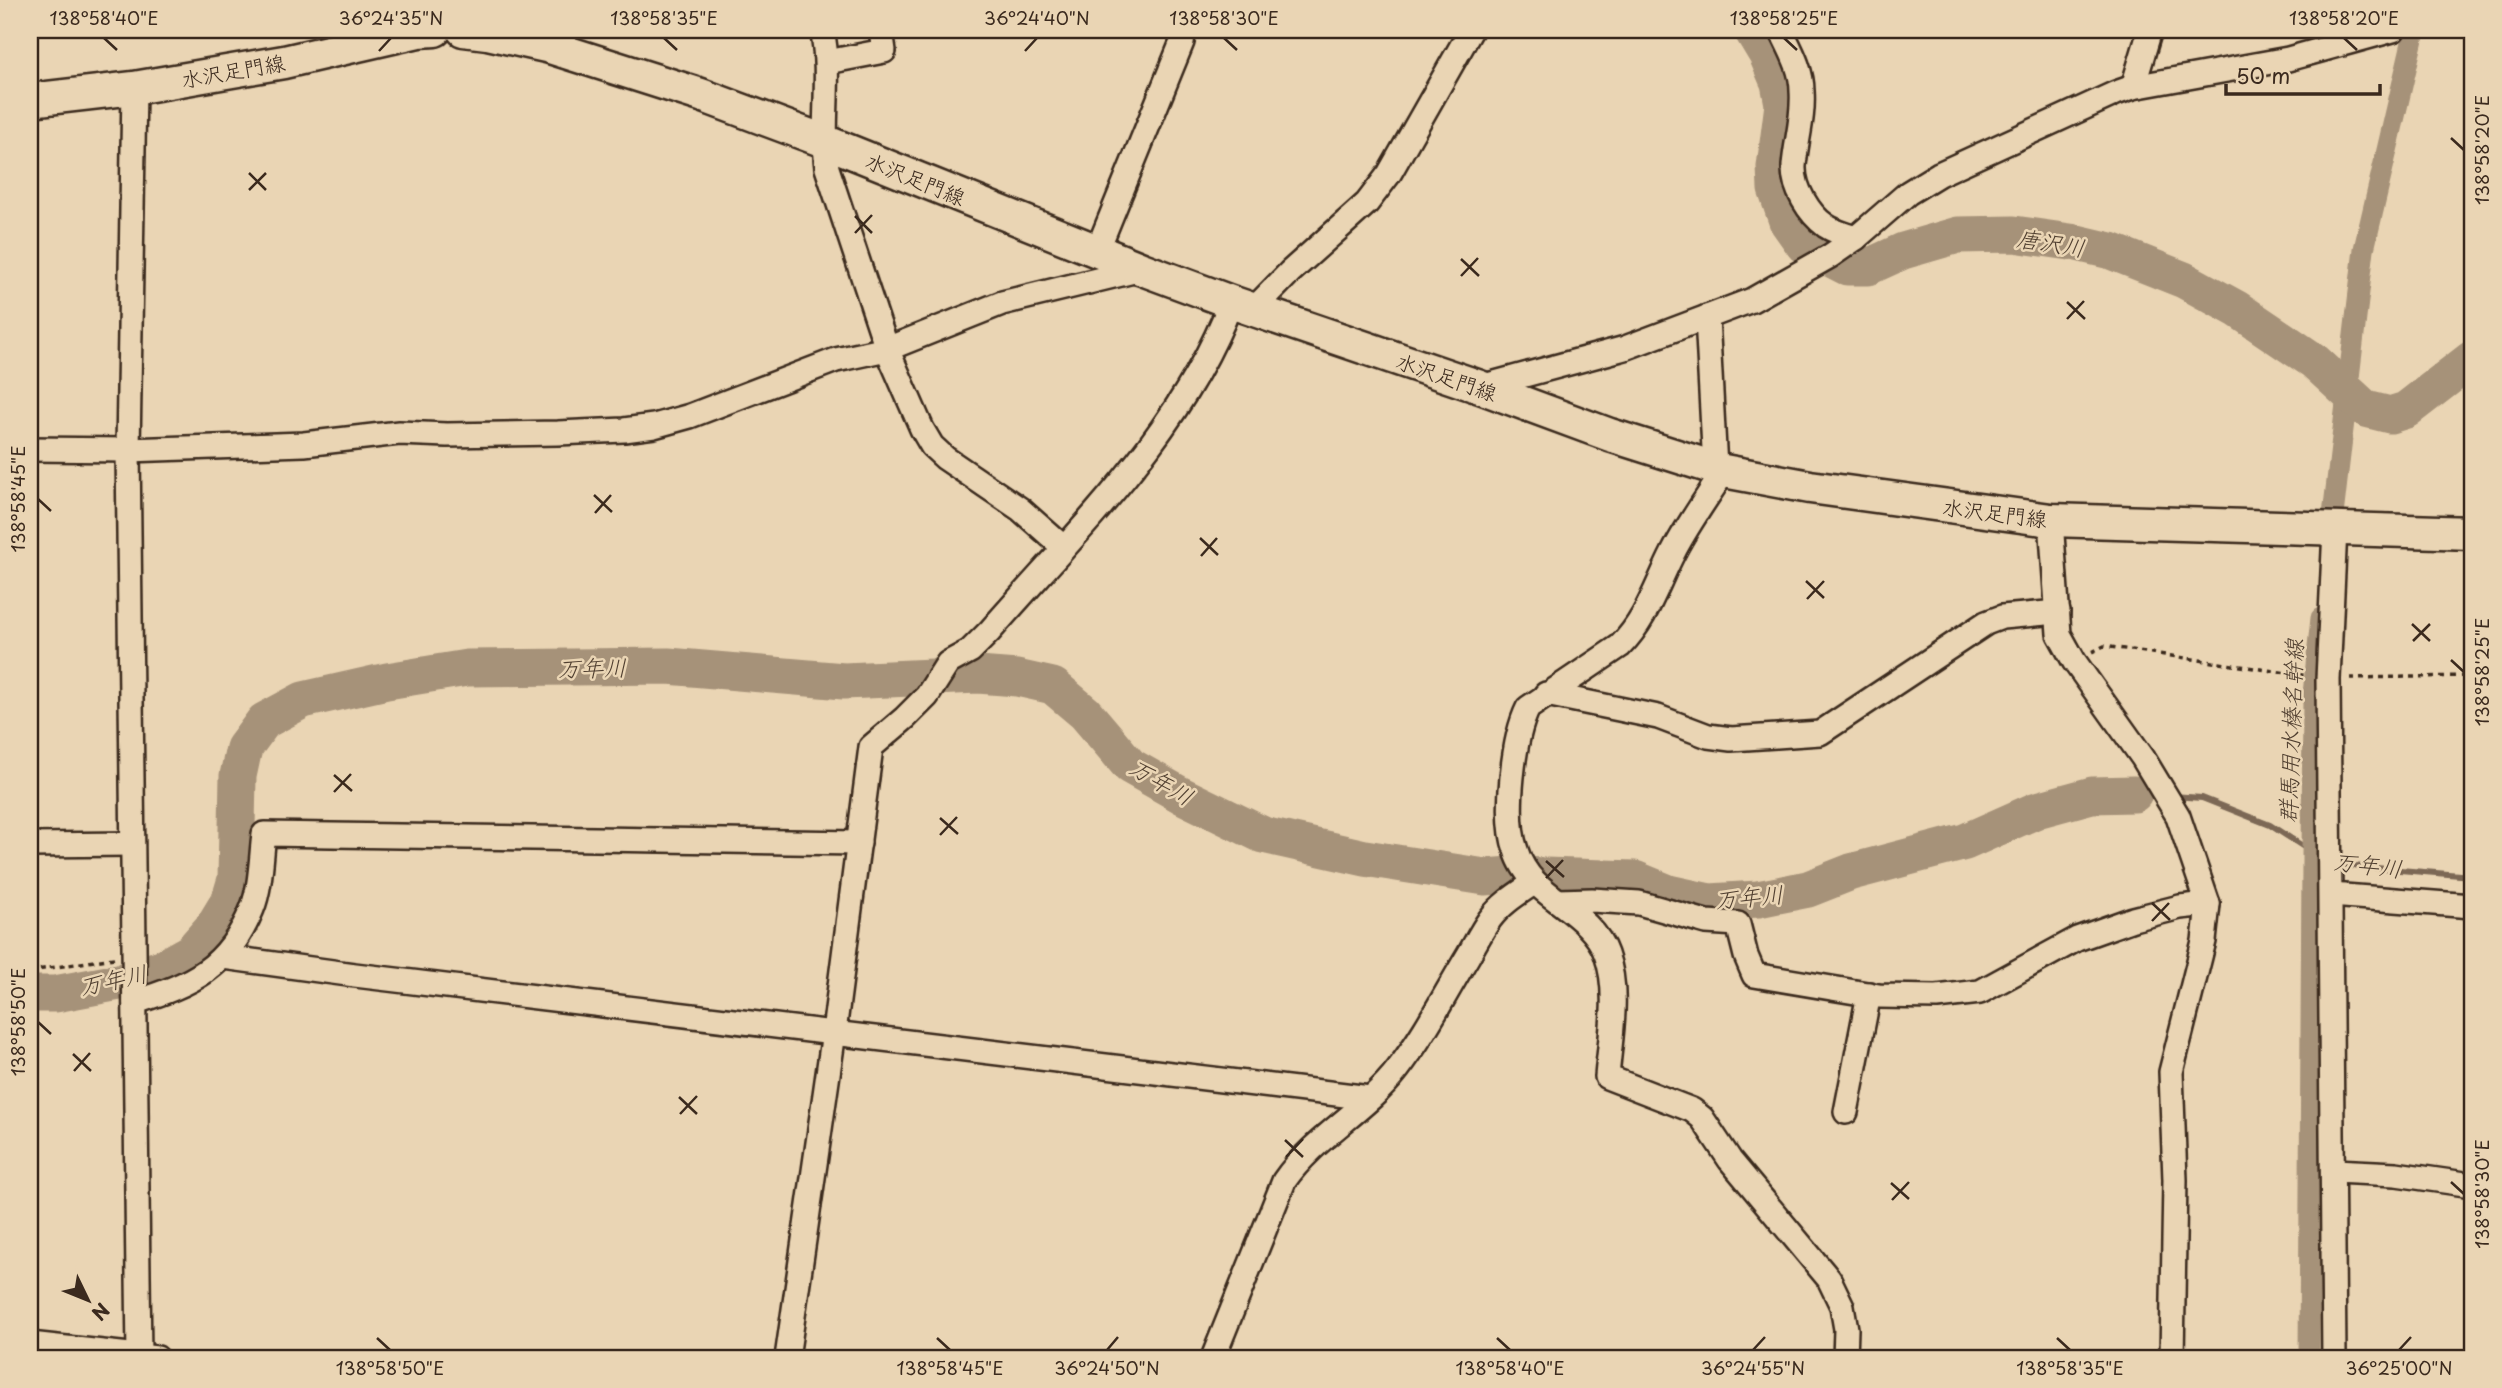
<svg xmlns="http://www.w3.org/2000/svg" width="2502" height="1388" font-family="'Playpen Sans','Klee One',sans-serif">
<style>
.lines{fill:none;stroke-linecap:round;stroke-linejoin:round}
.stream{stroke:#7b6855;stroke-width:6}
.canal{stroke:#a69279;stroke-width:21}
.river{stroke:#a69279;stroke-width:37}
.street-casing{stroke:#3b2a1e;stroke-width:28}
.secondary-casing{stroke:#3b2a1e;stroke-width:37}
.path{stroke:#3b2a1e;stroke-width:3.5;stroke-dasharray:5 5;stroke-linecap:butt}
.street{stroke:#ead5b4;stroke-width:23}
.secondary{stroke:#ead5b4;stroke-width:32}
.ticks{fill:none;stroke:#3b2a1e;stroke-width:2.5}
.labels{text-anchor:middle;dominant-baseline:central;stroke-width:5;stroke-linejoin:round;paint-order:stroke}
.street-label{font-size:21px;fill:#3b2a1e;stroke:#ead5b4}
.water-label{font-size:23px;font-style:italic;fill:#503f30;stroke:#ead5b4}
.neatline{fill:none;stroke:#3b2a1e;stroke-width:2.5}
.ticks-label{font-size:18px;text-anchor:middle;fill:#3b2a1e}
</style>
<rect width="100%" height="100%" fill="#ead5b4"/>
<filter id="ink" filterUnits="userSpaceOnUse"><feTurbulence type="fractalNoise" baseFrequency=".0143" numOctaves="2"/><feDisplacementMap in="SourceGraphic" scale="14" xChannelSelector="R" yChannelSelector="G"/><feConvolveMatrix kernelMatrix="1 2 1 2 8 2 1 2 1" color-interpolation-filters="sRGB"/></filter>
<g filter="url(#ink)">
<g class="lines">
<g class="stream">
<polyline points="2134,794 2158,795"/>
<polyline points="2172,796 2202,798 2270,825 2324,860"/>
<polyline points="2335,862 2352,866 2472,876"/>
</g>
<g class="canal">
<polyline points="2330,541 2364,249 2415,30"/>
<polyline points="2309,1358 2313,694 2321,618"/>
</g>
<g class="river">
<polyline points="1752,30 1767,55 1779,83 1783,104 1775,167 1776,189 1787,221 1804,245 1847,267 1868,267 1903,251 1958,235 2014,234 2077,243 2111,251 2184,280 2237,309 2314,361 2366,409 2390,415 2406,410 2472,359"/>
<polyline points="30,994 55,994 119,982 164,967 191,952 213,927 230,899 236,879 238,776 244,748 264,721 303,700 387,681 467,668 668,666 844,681 978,675 1017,678 1053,686 1085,713 1130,766 1181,795 1263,835 1365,858 1485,877 1512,875 1635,879 1669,893 1710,902 1758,899 1808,889 1851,872 1965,842 2037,810 2092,795 2134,794"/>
</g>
<g class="street-casing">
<g id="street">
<path d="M822,30C832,76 821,122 827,168L887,349L922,429L932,446L945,458L1020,509L1063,547"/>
<path d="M1781,30C1790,49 1802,69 1802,91C1804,117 1796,141 1794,166C1793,188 1809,214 1826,226C1835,232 1846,235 1856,238"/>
<polyline points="827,62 884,51 881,30"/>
<polyline points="2133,87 2150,30"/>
<polyline points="134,88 128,450 139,1358"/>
<polyline points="1097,251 1182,42 1184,30"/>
<polyline points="1254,309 1290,272 1367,203 1389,174 1471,30"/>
<polyline points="1707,317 1715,468"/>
<polyline points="1480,387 1625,348 1752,300 1830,256 1856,238 1908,193 1939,174 2116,93 2133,87 2288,59 2393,30"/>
<polyline points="30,449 128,450 304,444 399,433 447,435 558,433 624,430 654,426 690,416 836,360 887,349 1002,303 1142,269"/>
<path d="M1724,471C1707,498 1687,525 1673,553C1656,586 1647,619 1620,646L1528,708C1513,738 1504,818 1516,850C1519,861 1527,874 1535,882C1558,905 1595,922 1606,954C1620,992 1610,1038 1607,1077L1692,1110L1702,1118L1730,1160L1829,1279L1842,1306L1846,1329L1845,1358"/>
<polyline points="2051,520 2059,634 2074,661 2143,758 2178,816 2208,904 2204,941 2171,1072 2175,1180 2172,1358"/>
<polyline points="1546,694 1658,717 1708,736 1731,739 1820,733 1986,623 2002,617 2058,612"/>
<polyline points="30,845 132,844"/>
<polyline points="2331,895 2472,906"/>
<polyline points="1558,901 1592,900 1639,903 1706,922 1738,924 1746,956 1754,975 1879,996 1937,997 1980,992 2077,939 2133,919 2180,907 2208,904"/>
<polyline points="223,957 355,975 1370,1098"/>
<path d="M135,1002C192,984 228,968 252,909C261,887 261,858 264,834L859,843"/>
<polyline points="1846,1112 1869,994"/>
<polyline points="2334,1171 2396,1174 2472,1185"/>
<polyline points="30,1344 157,1358"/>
<path d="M787,1358L834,1032L871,747L905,718L927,696L948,663L970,651L990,631C1078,530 1183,430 1231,302"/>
<path d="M1213,1358L1284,1181C1315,1136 1365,1112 1398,1069C1425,1034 1445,994 1468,956C1475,944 1482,930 1490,919C1502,903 1519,893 1535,882"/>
<polyline points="2334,1358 2328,679 2335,529"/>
</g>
</g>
<g class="secondary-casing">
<g id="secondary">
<polyline points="463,30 487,33 550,47 701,95 824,141 1142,269 1231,302 1480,387 1610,435 1724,471 1810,487 2051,520 2472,533"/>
<polyline points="30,100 134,88 284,62 419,31 435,30"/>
</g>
</g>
<g class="path">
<polyline points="2092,652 2104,646 2308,676"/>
<polyline points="2350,678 2472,676"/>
<polyline points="30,971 114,958"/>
</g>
<use href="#street" class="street"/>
<use href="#secondary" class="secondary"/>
</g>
</g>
<path class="ticks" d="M104,38L117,50M664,38L677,50M1224,38L1237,50M1784,38L1797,50M2344,38L2357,50M379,51L391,38M1025,51L1037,38M2451,138L2464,150M249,173L266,190M249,190L266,173M855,216L872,233M855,233L872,215M1461,259L1479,276M1461,276L1478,258M2067,302L2085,319M2067,319L2084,301M594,495L612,512M38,499L51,511M595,513L611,495M1200,538L1218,555M1201,556L1217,538M1806,581L1824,598M1807,599L1824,581M2412,624L2430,641M2413,641L2430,624M2451,660L2464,672M334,775L352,791M334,792L351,774M940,818L958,834M940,835L957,817M1546,861L1564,877M1546,878L1563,860M2152,903L2170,920M2152,921L2169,903M38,1022L51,1034M73,1054L91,1071M74,1071L90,1053M679,1097L697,1114M680,1114L697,1096M1285,1140L1303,1157M1286,1157L1303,1139M2451,1182L2464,1194M1891,1183L1909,1199M1892,1200L1909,1182M377,1338L390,1350M937,1338L950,1350M1497,1338L1510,1350M2057,1338L2070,1350M1107,1350L1118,1337M1753,1350L1765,1337M2399,1350L2411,1337"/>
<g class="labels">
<g class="street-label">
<text transform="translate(233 70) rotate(-10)">水沢足門線</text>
<text transform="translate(916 178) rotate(22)">水沢足門線</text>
<text transform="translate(1447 376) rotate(19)">水沢足門線</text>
<text transform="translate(1995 512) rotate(7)">水沢足門線</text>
</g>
<g class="water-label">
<text transform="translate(2051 242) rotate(9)">唐沢川</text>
<text transform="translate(592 667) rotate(-1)">万年川</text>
<text transform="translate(2290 731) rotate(-88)">群馬用水榛名幹線</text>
<text transform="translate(1162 781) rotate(30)">万年川</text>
<text transform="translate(2368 864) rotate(7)">万年川</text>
<text transform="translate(1749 896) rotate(-5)">万年川</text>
<text transform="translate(113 979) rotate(-12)">万年川</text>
</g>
</g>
<rect width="2502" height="1388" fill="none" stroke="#ead5b4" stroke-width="77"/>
<g transform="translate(88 1300) rotate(133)" stroke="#ead5b4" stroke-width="5" paint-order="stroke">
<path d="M0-5L12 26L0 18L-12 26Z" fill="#3b2a1e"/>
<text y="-10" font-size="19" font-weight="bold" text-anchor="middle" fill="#3b2a1e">N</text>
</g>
<path d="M2226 84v10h154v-10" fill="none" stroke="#3b2a1e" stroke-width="3.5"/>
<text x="2236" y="84" font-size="21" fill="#3b2a1e" stroke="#ead5b4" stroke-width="5" paint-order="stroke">50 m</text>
<rect x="38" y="38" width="2426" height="1312" class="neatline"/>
<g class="ticks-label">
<text x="104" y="25">138°58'40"E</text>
<text x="391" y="25">36°24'35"N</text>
<text x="664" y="25">138°58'35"E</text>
<text x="1037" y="25">36°24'40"N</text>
<text x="1224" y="25">138°58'30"E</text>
<text x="1784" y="25">138°58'25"E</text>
<text x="2344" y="25">138°58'20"E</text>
<text transform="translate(2483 150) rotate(-90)" y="6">138°58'20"E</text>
<text transform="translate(19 499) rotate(-90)" y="6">138°58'45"E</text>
<text transform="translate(2483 672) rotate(-90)" y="6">138°58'25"E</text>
<text transform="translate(19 1022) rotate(-90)" y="6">138°58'50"E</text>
<text transform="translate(2483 1194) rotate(-90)" y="6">138°58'30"E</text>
<text x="390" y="1375">138°58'50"E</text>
<text x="950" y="1375">138°58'45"E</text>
<text x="1107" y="1375">36°24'50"N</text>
<text x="1510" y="1375">138°58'40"E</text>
<text x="1753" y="1375">36°24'55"N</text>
<text x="2070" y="1375">138°58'35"E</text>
<text x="2399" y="1375">36°25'00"N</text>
</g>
</svg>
